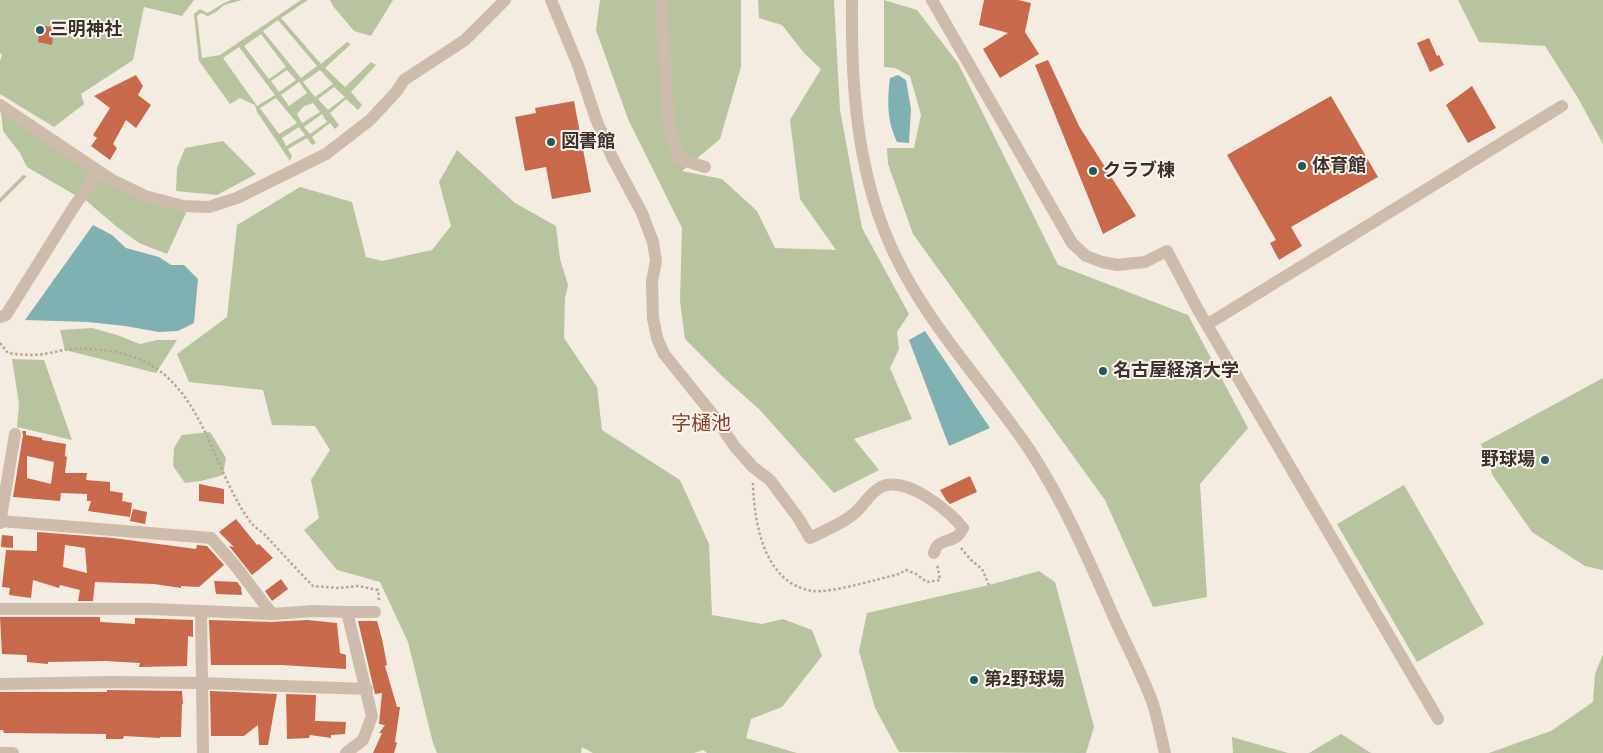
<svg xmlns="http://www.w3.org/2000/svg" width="1603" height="753" font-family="'Alegreya Sans','Noto Sans JP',sans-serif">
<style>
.green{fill:#b8c4a0;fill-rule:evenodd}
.water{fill:#7fb0b2}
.building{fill:#c8694b;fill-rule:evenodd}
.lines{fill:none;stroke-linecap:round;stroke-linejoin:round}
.path{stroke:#b9a596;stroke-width:2.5;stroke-dasharray:2.5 2.5;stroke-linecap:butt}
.minor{stroke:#cdbbac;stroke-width:12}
.poi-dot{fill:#1f5a5e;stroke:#fbf5ee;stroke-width:2}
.labels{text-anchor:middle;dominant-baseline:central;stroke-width:4;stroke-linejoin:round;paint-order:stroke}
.poi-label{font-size:18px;font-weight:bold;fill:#3b302b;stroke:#fbf5ee;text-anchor:start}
.quarter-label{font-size:20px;fill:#8c3b22;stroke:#fbf5ee}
</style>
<rect width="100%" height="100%" fill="#f4ebe1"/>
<g class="green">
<polygon points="0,0 194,0 182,16 144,7 133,60 81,94 84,104 54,127 0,94 0,61 2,55 0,53"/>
<path d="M231,0H242L224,5L216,12L208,16L201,13L197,16L202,58L220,55L301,0H308L281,18L321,64L347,42L351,44L325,68L345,87L371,62L376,65L351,92L362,105L358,110L346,99L330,113L339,125L335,129L330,123L312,137L316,143L312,145L307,138L288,149L292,156L290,161L257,112L255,105L240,98L230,104L199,61L194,14L200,9L207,13C216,9 221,3 231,0ZM278,20L317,66L301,78L263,31ZM261,34L286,67L269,79L244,46ZM239,47L275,95L257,106L223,58ZM287,70L296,80L279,92L271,81ZM320,70L333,84L315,97L303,82ZM299,82L307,93L289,106L281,95ZM334,87L345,97L328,110L318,99ZM276,98L297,123L279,134L260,108ZM313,103L320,112L302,123L297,114L304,106ZM322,114L327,122L310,134L304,127ZM299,127L305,135L286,146L282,138Z"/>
<polygon points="330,0 393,0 371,36 354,31 333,6"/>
<polygon points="600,0 741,0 741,67 720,139 682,171 722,179 757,211 775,248 836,250 800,199 790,120 821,69 804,53 782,25 759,18 758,0 834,0 840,110 862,228 909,314 897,332 899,349 890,368 912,419 854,439 879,470 834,493 759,409 724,378 685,339 680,301 682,228 628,119 596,30"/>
<polygon points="884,0 917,10 958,63 1058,265 1188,315 1248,428 1200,484 1207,597 1153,607 1105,500 913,234 888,164 887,148 914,148 921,115 910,76 895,68 884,67"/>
<polygon points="1458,0 1603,0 1603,144 1578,98 1545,46 1479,42"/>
<polygon points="1,111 112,180 183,206 186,213 167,254 139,243 117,227 82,197 80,198 27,167 20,153 3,131"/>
<polygon points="223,141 256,174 217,195 176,191 177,168 185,148"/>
<polygon points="457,150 515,203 556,226 560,259 568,285 565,298 564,338 597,387 602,430 680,480 709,544 712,615 762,624 783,619 812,630 822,656 782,707 751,719 746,738 797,753 707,753 703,750 694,753 593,753 582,747 581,753 437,753 433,743 408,642 380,582 337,570 304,530 319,518 311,480 330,450 315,426 272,425 263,390 189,382 177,354 227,317 237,225 300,187 352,202 366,257 382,261 432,250 451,226 439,182"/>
<polygon points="23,175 27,176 0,203 0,198"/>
<polygon points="92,328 117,335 140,344 157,340 177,340 156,373 65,350 60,330"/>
<polygon points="12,359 44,360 72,440 17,427 19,404"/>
<polygon points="1603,378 1603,570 1585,566 1532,532 1493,476 1481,444"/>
<polygon points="210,432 226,458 223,475 201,481 185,483 173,466 174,448 182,435"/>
<polygon points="1404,485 1484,624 1417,662 1337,524"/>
<polygon points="1039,571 1055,582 1094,727 1086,753 899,752 875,708 859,651 867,613 989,585"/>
<polygon points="1603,654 1603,753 1489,753 1551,731 1593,702 1595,674"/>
<polygon points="1341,734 1371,753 1309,753"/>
<polygon points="1232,737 1288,753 1233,753"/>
</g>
<g class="water">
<path d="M898,75L906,80L911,109L909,143L897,142C887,122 887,100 890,78Z"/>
<polygon points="93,225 112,235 126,248 159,257 171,265 184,265 198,279 194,323 178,331 159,332 125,326 88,322 25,320"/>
<polygon points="925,331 990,428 949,446 909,340"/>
</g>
<g class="building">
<polygon points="984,0 1018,0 1031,3 1025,32 1039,54 1000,78 983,49 1008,33 979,25"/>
<polygon points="40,25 54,28 52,45 38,42"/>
<polygon points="1429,38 1437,56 1439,55 1444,65 1430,72 1417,43"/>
<polygon points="1048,60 1079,126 1136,216 1103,234 1035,65"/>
<polygon points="136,75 143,86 138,95 151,105 136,128 126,120 113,144 117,148 110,160 91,146 97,138 93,135 110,108 94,96"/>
<polygon points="1472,86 1496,128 1468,143 1446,105"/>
<polygon points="1331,96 1378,177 1291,227 1302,246 1279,260 1270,243 1276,240 1227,155"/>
<polygon points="574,101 591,192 552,199 546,167 525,171 515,117 536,113 535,108"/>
<path d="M22,431H26V435L42,438V440L66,444L65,456L67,457L65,473H87L86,480L110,482V491L123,493L122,501L132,503L130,517L88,511L91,501H87V494L61,493L60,501L13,497L23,435ZM27,456L54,462L51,484L27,478Z"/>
<polygon points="970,476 977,492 950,504 946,500 940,490"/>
<polygon points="199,484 224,489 224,504 199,501"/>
<polygon points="133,509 147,512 145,524 130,521"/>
<polygon points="236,519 257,545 259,544 273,558 252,575 229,546 234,547 219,532"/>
<path d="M37,532L113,538L196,549L197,545L207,546L224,565L199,587L181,586V588L154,584L95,582L93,601H78L80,590L60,585L59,588L33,580L31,598L9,595L10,588L2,587L6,550L37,551ZM65,545L85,548L87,573L63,567Z"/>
<polygon points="2,535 13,536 13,548 1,547"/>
<polygon points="281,579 288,589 272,601 265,591"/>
<polygon points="214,581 237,582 241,587 242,595 216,594"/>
<polygon points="0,617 100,617 100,622 135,624 135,618 193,620 193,637 188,636 187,666 139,667 140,663 105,661 48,662 48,664 27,662 27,655 2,654"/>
<polygon points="209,620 272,622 307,620 337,623 340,653 346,655 346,669 281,665 211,665"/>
<polygon points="358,621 377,621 382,639 387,665 385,666 397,707 400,707 395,742 397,743 394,753 373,753 382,733 379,733 385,725 379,724 382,693 375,694"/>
<polygon points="107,690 182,691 183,704 182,704 181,737 160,737 160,738 124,736 123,739 106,739 106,734 4,733 3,730 0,730 0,692 107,692"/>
<polygon points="210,691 277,694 268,745 259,745 258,725 244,736 211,736"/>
<polygon points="286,694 316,695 315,721 346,722 345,734 331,735 331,738 310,735 309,738 287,739"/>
</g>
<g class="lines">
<g class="path">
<path d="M0,343L8,353C22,355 36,356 49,353C57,352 64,349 72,349C89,348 111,350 128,355C204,378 210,469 252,524C256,528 262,532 266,536C282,553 297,570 313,586L339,588L358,586L378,590L379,601"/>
<path d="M753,483C754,523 764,584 813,591C832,593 878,579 899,574L906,570L916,574L927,582L940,580L937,564"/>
<polyline points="961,548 971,560 982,569 989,585"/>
</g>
<g class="minor">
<path d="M551,0L578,65L596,119L612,157L642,213L653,242L656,261L652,281L653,318L657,338L664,354L714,416L735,447L753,467L770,480L799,519L810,538C825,530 845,523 857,511C865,503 871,492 881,487C906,475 948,510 963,528C961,531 959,536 956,537C946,543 937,540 934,553"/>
<polyline points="661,0 669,126 679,159 705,167"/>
<path d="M852,0C851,82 856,166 889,242C922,319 982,380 1029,449C1063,501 1087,556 1112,613C1125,643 1142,673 1153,704C1158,720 1161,737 1165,753"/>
<polyline points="932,0 1072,243 1086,256 1102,262 1117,265 1145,262 1167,251 1197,308 1438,719"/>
<polyline points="0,105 112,180 145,196 183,206 209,207 237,198 326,154 370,120 397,91 404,80 465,40 505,0"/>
<polyline points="0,317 6,315 75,205 99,172"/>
<polyline points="1208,324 1562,106"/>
<polyline points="0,521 211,538 234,564 272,614"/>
<polyline points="0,523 15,434"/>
<polyline points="0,609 151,609 272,614 313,611 347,612 372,716 363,740 346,753"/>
<polyline points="201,612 203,753"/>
<polyline points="347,612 375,612"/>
<polyline points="0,684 111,682 202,683 367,689"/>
<polyline points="0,753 13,753"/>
</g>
</g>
<g class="poi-dot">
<circle cx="40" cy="30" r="5"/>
<circle cx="551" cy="142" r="5"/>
<circle cx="1302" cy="166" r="5"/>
<circle cx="1093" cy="171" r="5"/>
<circle cx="1103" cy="371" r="5"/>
<circle cx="1545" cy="460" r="5"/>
<circle cx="974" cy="680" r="5"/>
</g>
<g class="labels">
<g class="poi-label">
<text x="50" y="30">三明神社</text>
<text x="561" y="142">図書館</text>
<text x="1312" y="166">体育館</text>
<text x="1103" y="171">クラブ棟</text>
<text x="1113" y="371">名古屋経済大学</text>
<text x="1535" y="460" text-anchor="end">野球場</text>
<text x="984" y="680">第2野球場</text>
</g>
<g class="quarter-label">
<text x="701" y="424">字樋池</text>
</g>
</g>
</svg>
